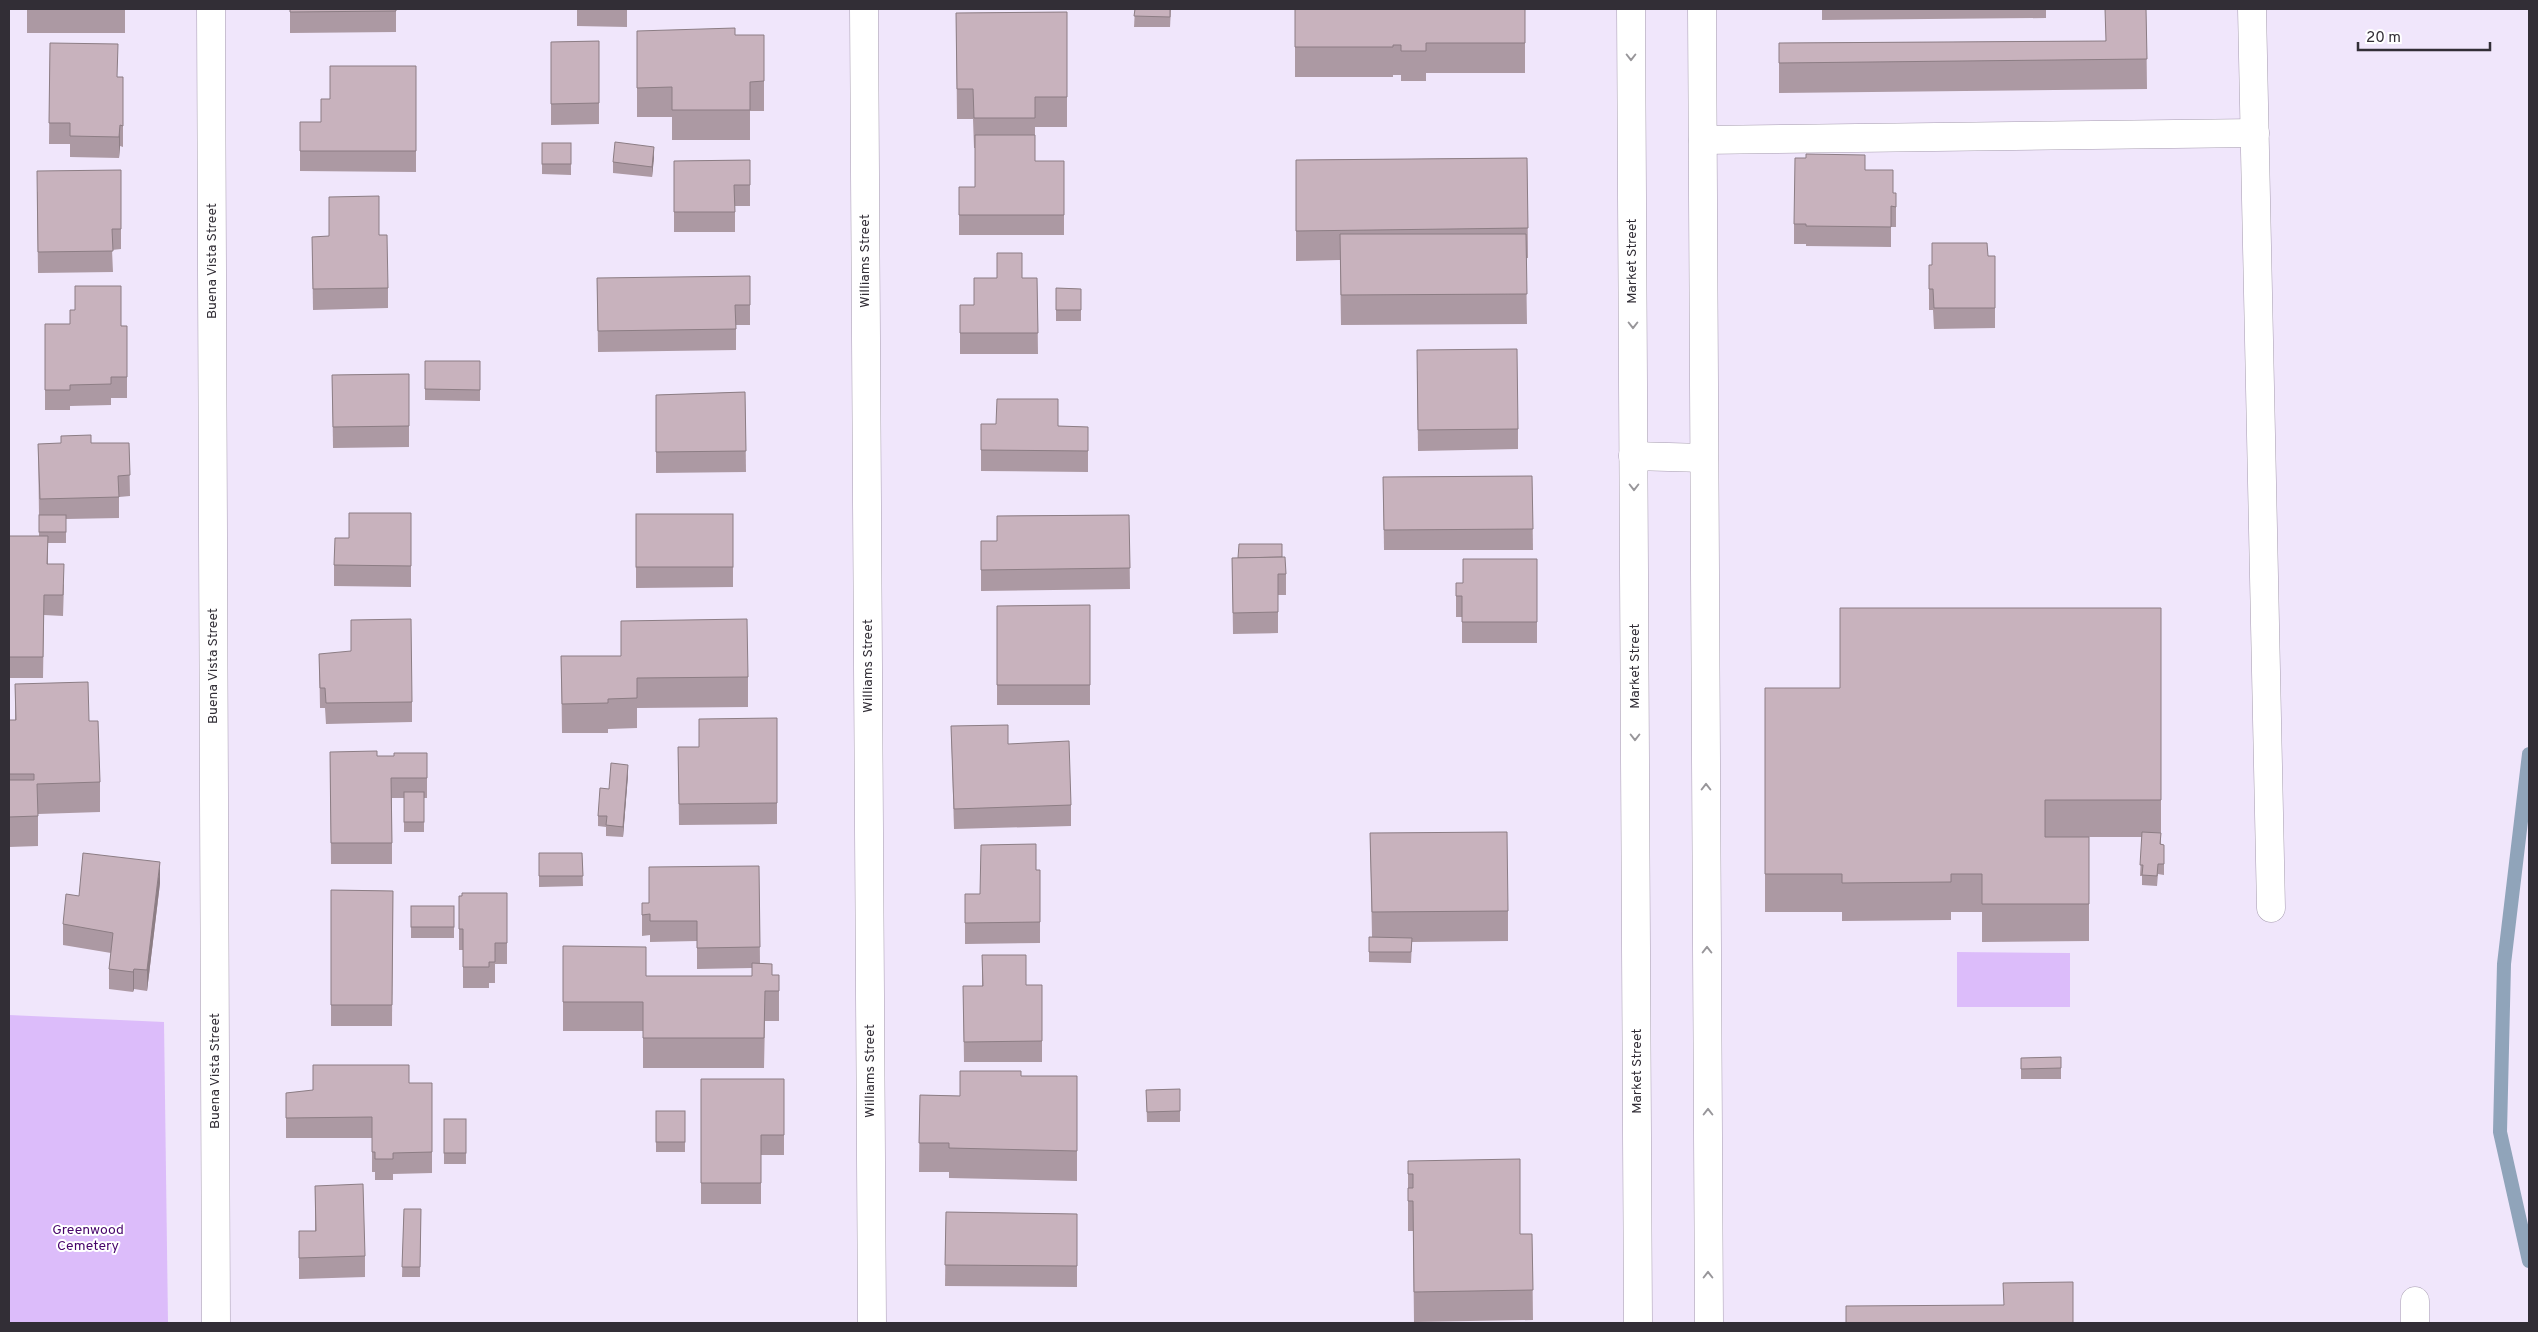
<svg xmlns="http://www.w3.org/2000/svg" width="2538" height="1332" font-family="Overpass,sans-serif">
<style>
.green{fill:#dcbcfa}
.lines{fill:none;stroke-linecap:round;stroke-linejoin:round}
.stream{stroke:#90a4ba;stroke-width:14}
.minor-casing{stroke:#a69caf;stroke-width:29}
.minor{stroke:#fff;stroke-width:28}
.wall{fill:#ac99a3}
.shaded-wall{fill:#8c7d84}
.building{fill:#c8b2bd;stroke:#8c7d84}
.oneway{stroke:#98969a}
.labels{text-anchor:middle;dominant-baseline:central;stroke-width:4;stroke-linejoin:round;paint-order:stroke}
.street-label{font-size:14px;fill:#322e36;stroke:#fff}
.park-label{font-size:14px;fill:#47046b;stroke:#fff}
</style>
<rect width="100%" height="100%" fill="#f0e6fb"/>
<g class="green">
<polygon points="1957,952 2070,953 2070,1007 1957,1007"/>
<polygon points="9,1015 164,1022 168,1323 9,1323"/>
</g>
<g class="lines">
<polyline class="stream" points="2529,754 2504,964 2500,1132 2529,1261"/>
<g class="minor-casing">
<g id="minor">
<polyline points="211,9 216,1323"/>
<polyline points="864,9 872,1323"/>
<polyline points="1631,9 1638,1323"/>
<polyline points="1702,9 1709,1323"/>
<polyline points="2252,9 2271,908"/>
<polyline points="1703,140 2255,133"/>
<polyline points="1633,456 1704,458"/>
<polyline points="2415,1301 2415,1323"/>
</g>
</g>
<use href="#minor" class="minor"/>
</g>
<g class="wall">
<rect x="27" y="9" width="98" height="24"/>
<polygon points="290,9 396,9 396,32 290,33"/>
<polygon points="577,9 627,9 627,27 577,26"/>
<polygon points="1135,9 1171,9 1170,27 1134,27"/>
<polygon points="1295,9 1525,9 1525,73 1426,73 1426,81 1401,81 1401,75 1393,75 1393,77 1295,77"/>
<polygon points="1822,9 2046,9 2046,18 1822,20"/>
<polygon points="2146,9 2147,89 1779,93 1779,43 2105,41"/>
<polygon points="1067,12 1067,127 1035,127 1035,161 1064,161 1064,235 959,235 959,187 975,187 975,148 974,148 973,119 957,119 956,13"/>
<polygon points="637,31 735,35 764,35 764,111 750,111 750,140 672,140 672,117 637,117"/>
<polygon points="599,41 599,124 551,125 551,42"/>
<polygon points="50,43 117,77 123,77 123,147 120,146 119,158 70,157 70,144 49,144"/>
<polygon points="416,66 416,172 300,171 300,122 321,122 330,99"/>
<polygon points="542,143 571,143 571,175 542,174"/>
<polygon points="654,157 652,177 613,173 613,162"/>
<polygon points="1527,158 1528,258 1526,258 1527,324 1341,325 1340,260 1296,261 1296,160"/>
<polygon points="750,160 750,206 735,206 735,232 674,232 674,161"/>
<polygon points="121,170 121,249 112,250 113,272 38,273 37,192"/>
<polygon points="1865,170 1893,193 1896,193 1896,227 1891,227 1891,247 1806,246 1806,244 1794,244 1794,224"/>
<polygon points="379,235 388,288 388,308 313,310 312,237"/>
<polygon points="1932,243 1988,256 1995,256 1995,328 1934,329 1933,310 1929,310 1929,265 1932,265"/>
<polygon points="597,278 750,305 750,325 736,325 736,350 598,352"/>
<polygon points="1022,278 1037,278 1038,354 960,354 960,305 974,305"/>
<polygon points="1056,288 1081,289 1081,321 1056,321"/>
<polygon points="45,324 70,324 127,326 127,398 111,398 111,405 70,406 70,410 45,410"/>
<polygon points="425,361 480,361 480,401 425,400"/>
<polygon points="1417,371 1518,429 1518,449 1418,451"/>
<polygon points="409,374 409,447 333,448 332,375"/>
<polygon points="745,392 746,472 656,473 656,395"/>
<polygon points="981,424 1088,427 1088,472 981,471"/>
<polygon points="129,443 130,496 119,497 119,518 66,519 66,543 48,543 48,564 64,585 63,616 44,615 43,678 9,678 9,536 39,536 39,515 38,444"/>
<polygon points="1532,476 1533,550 1384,550 1383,477"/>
<polygon points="411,513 411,587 334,586 334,565 349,538"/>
<polygon points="636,514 733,514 733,587 636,588"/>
<polygon points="1129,515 1130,589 981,591 981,541 997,541 997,516"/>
<polygon points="1282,557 1286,574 1286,595 1278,595 1278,633 1233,634 1232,558"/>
<polygon points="1537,559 1537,643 1462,643 1462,617 1456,617 1456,583 1463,583"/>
<polygon points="1090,605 1090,705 997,705 997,606"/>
<polygon points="2161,608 2161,844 2164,845 2164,875 2158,874 2157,886 2142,885 2142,876 2140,876 2142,837 2089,837 2089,941 1982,942 1982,912 1951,912 1951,920 1842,921 1842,912 1765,912 1765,688 1840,688"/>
<polygon points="621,621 748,677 748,707 637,708 637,728 608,729 608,733 562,733 561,656 621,656"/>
<polygon points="319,654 412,702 412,722 326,724 325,708 320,708"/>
<polygon points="15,684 89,721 100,782 100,812 38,814 38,846 9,847 9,720 15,720"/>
<polygon points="777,718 777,824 679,825 678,747 699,747"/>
<polygon points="951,726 1071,805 1071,826 954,829"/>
<polygon points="330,752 377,756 394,756 427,753 427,798 424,798 424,832 404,832 404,798 392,798 392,864 331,864"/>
<polygon points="628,775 623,837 606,836 606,827 598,826 598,816 609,789"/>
<polygon points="1370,833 1508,911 1508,941 1412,942 1411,963 1369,962 1369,937 1372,937"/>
<polygon points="539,853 582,853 583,886 539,887"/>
<polygon points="759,866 760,964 772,975 779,975 779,1021 765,1021 764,1068 643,1068 643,1031 563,1031 563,946 646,976 752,976 752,968 697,969 697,941 650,942 650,935 642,936 642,903 649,903"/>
<polygon points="1036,870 1040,870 1040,943 965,944 965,894 980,894"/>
<polygon points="160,883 147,991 134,989 133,992 109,989 109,969 111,953 63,945 63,924 79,896"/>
<polygon points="331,890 393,891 392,1026 331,1026"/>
<polygon points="507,893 507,964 495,964 495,983 489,983 489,988 463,988 463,950 459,950 459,896"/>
<rect x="411" y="906" width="43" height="32"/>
<polygon points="982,955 1026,985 1042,985 1042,1062 964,1062 963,986 982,986"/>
<polygon points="2061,1057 2061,1079 2021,1079 2021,1058"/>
<polygon points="1021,1076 1077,1076 1077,1181 949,1178 949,1172 919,1172 920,1095 960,1096"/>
<polygon points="701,1079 784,1079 784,1155 761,1155 761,1204 701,1204"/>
<polygon points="409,1083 432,1083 432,1173 393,1174 393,1180 375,1180 375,1172 372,1172 372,1138 286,1138 286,1093"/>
<polygon points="1180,1089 1180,1122 1147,1122 1146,1090"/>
<rect x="656" y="1111" width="29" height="41"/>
<rect x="444" y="1119" width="22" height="45"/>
<polygon points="1408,1161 1520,1234 1532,1234 1533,1320 1414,1322 1413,1231 1408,1231"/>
<polygon points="315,1186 365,1256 365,1277 299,1279 299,1231 315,1231"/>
<polygon points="404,1209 421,1209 420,1277 402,1277"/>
<polygon points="946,1212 1077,1214 1077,1287 945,1286"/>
</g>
<g class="shaded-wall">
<polygon points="120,125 120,146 119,158 119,137"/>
<polygon points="654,147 654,157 652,177 652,167"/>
<polygon points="628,765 628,775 623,837 623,827"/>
<polygon points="160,862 160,883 147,991 147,970"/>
<polygon points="134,969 134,989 133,992 133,972"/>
</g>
<g class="building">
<polygon points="290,9 396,9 396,11 290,12"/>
<polygon points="1135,9 1170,9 1170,17 1134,16"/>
<polygon points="1295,9 1525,9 1525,43 1426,43 1426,51 1401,51 1401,45 1393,45 1393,47 1295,47"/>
<polygon points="2105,9 2146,9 2147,59 1779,63 1779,43 2106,41"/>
<polygon points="1067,12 1067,97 1035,97 1035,118 974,118 973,89 957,89 956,13"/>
<polygon points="735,28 735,35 764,35 764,81 750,82 750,110 672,110 672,87 637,88 637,31"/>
<polygon points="599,41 599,103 551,104 551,42"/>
<polygon points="50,43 118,44 117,77 123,77 123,126 120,125 119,137 70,136 70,123 49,123"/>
<polygon points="330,66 416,66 416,151 300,151 300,122 321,122 321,99 330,99"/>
<polygon points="975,135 1035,135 1035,161 1064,161 1064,215 959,215 959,187 975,187"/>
<polygon points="615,142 654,147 652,167 613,162"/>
<rect x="542" y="143" width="29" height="21"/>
<polygon points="1806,154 1865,155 1865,170 1893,170 1893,193 1896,193 1896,207 1891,206 1891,227 1806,226 1806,224 1794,224 1795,158 1806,158"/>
<polygon points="1527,158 1528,228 1296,231 1296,160"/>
<polygon points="750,160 750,185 734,185 735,212 674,212 674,161"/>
<polygon points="121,170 121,229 112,229 113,251 38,252 37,171"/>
<polygon points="379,196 379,235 387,235 388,288 313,289 312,237 329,236 329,197"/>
<polygon points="1340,234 1526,234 1527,294 1341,295"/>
<polygon points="1932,243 1987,243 1988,256 1995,256 1995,308 1934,308 1933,289 1929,289 1929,265 1932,265"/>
<polygon points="997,253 1022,253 1022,278 1037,278 1038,333 960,333 960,305 974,305 974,278 997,278"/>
<polygon points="750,276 750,305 735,305 736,329 598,331 597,278"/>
<polygon points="75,286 121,286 121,326 127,326 127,377 111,377 111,384 70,385 70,390 45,390 45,324 70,324 70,310 75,310"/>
<polygon points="1056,288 1081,289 1081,310 1056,310"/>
<polygon points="1517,349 1518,429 1418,430 1417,350"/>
<polygon points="425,361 480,361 480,390 425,389"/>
<polygon points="409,374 409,426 333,427 332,375"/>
<polygon points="745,392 746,451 656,452 656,395"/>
<polygon points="997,399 1058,399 1058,426 1088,427 1088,451 981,450 981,424 996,424"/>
<polygon points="91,435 91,443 129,443 130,475 118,476 119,497 40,499 38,444 61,443 61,436"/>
<polygon points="1532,476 1533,529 1384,530 1383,477"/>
<polygon points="349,513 411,513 411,566 334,565 335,538 349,538"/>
<rect x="636" y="514" width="97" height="53"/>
<rect x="39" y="515" width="27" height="17"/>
<polygon points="1129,515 1130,568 981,570 981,541 997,541 997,516"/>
<polygon points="9,536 48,536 47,564 64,564 63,595 44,595 43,657 9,657"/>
<polygon points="1239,544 1282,544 1282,557 1238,558"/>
<polygon points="1285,557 1286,574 1278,574 1278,612 1233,613 1232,558"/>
<polygon points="1463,559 1537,559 1537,622 1462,622 1462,596 1456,596 1456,583 1463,583"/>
<polygon points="1090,605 1090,685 997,685 997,606"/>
<polygon points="1840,608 2161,608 2161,800 2045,800 2045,837 2089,837 2089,904 1982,904 1982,874 1951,874 1951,882 1842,883 1842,874 1765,874 1765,688 1840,688"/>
<polygon points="411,619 412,702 326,703 325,688 320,688 319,654 351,651 351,620"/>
<polygon points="747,619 748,677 637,678 637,698 608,699 608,703 562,704 561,656 621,656 621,621"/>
<polygon points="88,682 89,721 98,721 100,782 37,784 38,816 9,817 9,780 34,780 34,774 9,774 9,720 16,720 15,684"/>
<polygon points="777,718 777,803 679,804 678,747 699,747 699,719"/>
<polygon points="1008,725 1008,744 1069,741 1071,805 954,809 951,726"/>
<polygon points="377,751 377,756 394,756 394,753 427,753 427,778 391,778 392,843 331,843 330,752"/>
<polygon points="611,763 628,765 623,827 606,825 607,816 598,816 600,788 609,789"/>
<rect x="404" y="792" width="20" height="30"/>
<polygon points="1507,832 1508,911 1372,912 1370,833"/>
<polygon points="2142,832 2161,833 2160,844 2164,845 2164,864 2158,864 2157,876 2142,875 2143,865 2140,865"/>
<polygon points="1036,844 1036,870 1040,870 1040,922 965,923 965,894 980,894 981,845"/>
<polygon points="83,853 160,862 147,970 134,969 133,972 109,969 113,933 63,924 66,894 79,896"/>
<polygon points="539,853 582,853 583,876 539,876"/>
<polygon points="759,866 760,947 697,948 697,921 650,921 650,914 642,915 642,903 649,903 649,867"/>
<polygon points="331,890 393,891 392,1005 331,1005"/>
<polygon points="462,893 507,893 507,943 495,943 495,962 489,962 489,967 463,967 463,929 459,929 459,896 462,896"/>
<rect x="411" y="906" width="43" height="21"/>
<polygon points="1369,937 1412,938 1411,952 1369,952"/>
<polygon points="563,946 646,947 646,976 752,976 752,963 772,964 772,975 779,975 779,991 765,991 764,1038 643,1038 643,1002 563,1002"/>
<polygon points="982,955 1026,955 1026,985 1042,985 1042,1041 964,1042 963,986 983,986"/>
<polygon points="2061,1057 2061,1068 2021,1069 2021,1058"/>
<polygon points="313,1065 409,1065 409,1083 432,1083 432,1152 393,1153 393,1159 375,1159 375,1152 372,1152 372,1117 286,1118 286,1093 313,1090"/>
<polygon points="960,1071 1021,1071 1021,1076 1077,1076 1077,1151 949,1148 949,1143 919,1143 920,1095 960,1096"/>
<polygon points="701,1079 784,1079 784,1135 761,1135 761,1183 701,1183"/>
<polygon points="1180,1089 1180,1111 1147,1112 1146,1090"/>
<rect x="656" y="1111" width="29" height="31"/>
<rect x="444" y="1119" width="22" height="34"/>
<polygon points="1520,1159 1520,1234 1532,1234 1533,1290 1414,1292 1413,1201 1408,1201 1408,1188 1413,1188 1413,1174 1408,1174 1408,1161"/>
<polygon points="363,1184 365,1256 299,1258 299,1231 316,1231 315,1186"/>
<polygon points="404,1209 421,1209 420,1267 402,1267"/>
<polygon points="946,1212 1077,1214 1077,1266 945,1265"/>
<polygon points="2073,1282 2073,1323 1846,1323 1846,1306 2004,1305 2003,1283"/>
</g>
<defs><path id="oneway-chevron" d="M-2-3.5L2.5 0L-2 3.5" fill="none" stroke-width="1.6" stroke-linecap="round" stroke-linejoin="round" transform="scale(1.25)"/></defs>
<g class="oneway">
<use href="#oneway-chevron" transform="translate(1631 57) rotate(90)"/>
<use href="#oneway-chevron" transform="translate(1633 325) rotate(90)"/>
<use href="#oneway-chevron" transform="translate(1634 487) rotate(90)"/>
<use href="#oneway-chevron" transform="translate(1635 737) rotate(90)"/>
<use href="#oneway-chevron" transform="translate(1706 787) rotate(-90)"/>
<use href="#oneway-chevron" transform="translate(1707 950) rotate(-90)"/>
<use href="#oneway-chevron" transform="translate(1708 1112) rotate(-90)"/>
<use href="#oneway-chevron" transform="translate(1708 1275) rotate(-90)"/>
</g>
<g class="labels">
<g class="street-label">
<text transform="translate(212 261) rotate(-90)">Buena Vista Street</text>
<text transform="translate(865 261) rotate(-90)">Williams Street</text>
<text transform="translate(1632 261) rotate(-90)">Market Street</text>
<text transform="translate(213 666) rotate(-90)">Buena Vista Street</text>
<text transform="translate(868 666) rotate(-90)">Williams Street</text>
<text transform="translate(1635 666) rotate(-90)">Market Street</text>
<text transform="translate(215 1071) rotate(-90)">Buena Vista Street</text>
<text transform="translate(870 1071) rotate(-90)">Williams Street</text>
<text transform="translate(1637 1071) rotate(-90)">Market Street</text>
</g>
<g class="park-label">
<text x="88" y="1230">Greenwood<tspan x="88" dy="16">Cemetery</tspan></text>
</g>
</g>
<rect width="2538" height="1332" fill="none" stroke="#322e36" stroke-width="20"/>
<path d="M2358 42v8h132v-8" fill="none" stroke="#322e36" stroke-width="2.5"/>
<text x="2366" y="42" font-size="15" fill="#322e36" stroke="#ffffff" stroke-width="4" paint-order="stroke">20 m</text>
</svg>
